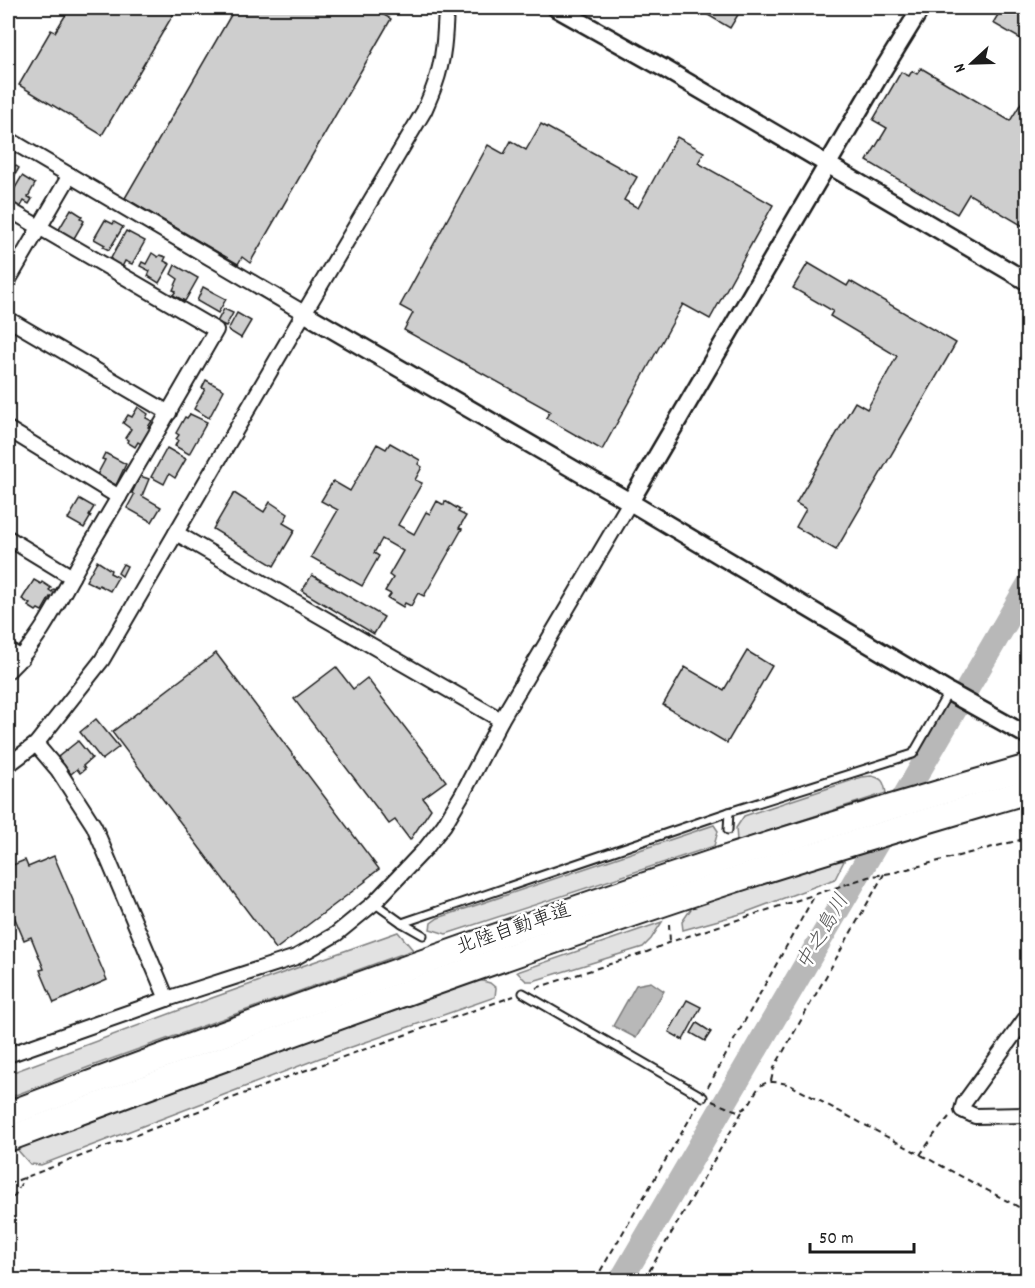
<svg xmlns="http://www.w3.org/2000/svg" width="1035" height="1288" font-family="Dekko,'Klee One',sans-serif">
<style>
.green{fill:#e2e2e2;stroke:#7f7f7f;stroke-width:1.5}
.water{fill:#b8b8b8;stroke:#7a7a7a;stroke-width:1.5}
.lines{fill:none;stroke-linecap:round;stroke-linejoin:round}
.river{stroke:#b8b8b8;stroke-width:24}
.building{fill:#cecece;stroke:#1c1c1c;stroke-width:1.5}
.service-casing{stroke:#1c1c1c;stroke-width:11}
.minor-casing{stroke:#1c1c1c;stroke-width:18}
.tertiary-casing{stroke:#1c1c1c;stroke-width:21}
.motorway-casing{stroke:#1c1c1c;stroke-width:28}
.path{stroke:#1c1c1c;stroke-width:2;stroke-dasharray:6 4.5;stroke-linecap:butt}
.service{stroke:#fff;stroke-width:7}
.minor{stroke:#fff;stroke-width:14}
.tertiary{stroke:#fff;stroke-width:16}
.motorway{stroke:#fff;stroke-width:24}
.labels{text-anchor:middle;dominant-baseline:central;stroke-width:5;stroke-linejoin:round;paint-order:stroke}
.street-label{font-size:20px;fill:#1c1c1c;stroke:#fff}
.water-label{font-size:21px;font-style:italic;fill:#5a5a5a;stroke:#fff}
</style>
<rect width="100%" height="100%" fill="#fff"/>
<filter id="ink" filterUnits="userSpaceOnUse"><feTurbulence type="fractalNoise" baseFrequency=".0167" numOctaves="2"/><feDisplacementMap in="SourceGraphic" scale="12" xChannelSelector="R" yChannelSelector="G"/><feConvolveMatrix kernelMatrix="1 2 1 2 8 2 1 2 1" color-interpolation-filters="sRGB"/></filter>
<g filter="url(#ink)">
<g class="green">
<path d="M871,776C883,778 884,782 886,793L737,841L736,828L744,816L862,777Z"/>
<polygon points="714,825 718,831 714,846 446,934 430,929 431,923 438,918"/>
<polygon points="833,859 844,861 835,879 744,913 683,930 682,922 695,903"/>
<polygon points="662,922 651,939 643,947 533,981 526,981 517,972"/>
<polygon points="398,932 413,950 89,1067 8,1098 8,1074 212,998"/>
<polygon points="479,980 490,983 496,988 495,997 320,1058 41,1165 30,1164 15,1147 237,1066"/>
</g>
<polygon class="water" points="651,982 664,991 636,1038 613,1026 636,985"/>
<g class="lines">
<polyline class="river" points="621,1280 1028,585"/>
</g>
<g class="building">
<polygon points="70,8 177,8 102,135 19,85 51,30 55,32"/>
<polygon points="235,8 388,8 384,15 391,19 250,263 242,257 238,264 125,198"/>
<polygon points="696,8 742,8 730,28"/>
<polygon points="1002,8 1028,8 1028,43 993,23"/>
<polygon points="921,68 1010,121 1028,92 1028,229 969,194 957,214 867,161 887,128 873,120 901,72 909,76 912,71 917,74"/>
<polygon points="541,124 637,177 624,200 638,208 677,137 704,152 698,163 773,205 710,319 683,304 602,450 546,418 550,411 404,330 413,313 400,306 488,145 504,154 511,141 526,150"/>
<polygon points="8,163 12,166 13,164 19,168 13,178 10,177 8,181"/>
<polygon points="22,176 35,184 28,197 32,199 29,204 24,201 20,208 8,200"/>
<polygon points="71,209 82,216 80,218 84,221 73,240 58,231"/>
<polygon points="105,220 113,224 114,222 123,227 109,250 103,247 105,245 94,239"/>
<polygon points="126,231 145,241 132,264 125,261 122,267 110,260"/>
<polygon points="152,253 158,257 160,255 166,257 164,261 170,264 159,283 148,276 150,271 140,266 142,262 146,264"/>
<polygon points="808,263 847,286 850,281 956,343 836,550 796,527 806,509 796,503 855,402 867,409 897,356 830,316 833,311 793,288"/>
<polygon points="175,265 198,278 185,301 173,295 176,291 173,290 178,279 171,274"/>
<polygon points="203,287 226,299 218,313 197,301"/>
<polygon points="224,309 233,313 226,326 217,322"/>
<polygon points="237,313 251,321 241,338 228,330"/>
<polygon points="8,352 13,355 8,367"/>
<polygon points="206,380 224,390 209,418 194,409 205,389 202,388"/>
<polygon points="138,407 148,414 146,418 152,421 148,427 151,429 141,444 138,442 135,447 127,442 128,440 125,438 131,429 123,423 128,415 132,417"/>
<polygon points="190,414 207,422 189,454 175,446 178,440 176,439 179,435 176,433 185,417 187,418"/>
<polygon points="390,443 420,460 418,464 422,467 415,480 422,483 398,525 414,534 426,512 430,514 437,501 444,505 445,501 460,510 458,512 466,516 459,528 462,529 424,596 418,593 411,606 405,603 403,607 388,598 391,594 385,591 393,578 389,575 403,551 382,539 374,553 379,556 362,586 311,557 338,510 321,501 333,481 350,491 377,444 386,449"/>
<polygon points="167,448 186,459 175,478 169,474 164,484 151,477"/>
<polygon points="105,453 126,464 116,485 97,475 105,460 102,459"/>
<polygon points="140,476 149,479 142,496 161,507 152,522 127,508 134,495 132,493"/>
<polygon points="234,493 264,512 270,502 288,514 283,523 295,530 274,566 213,529"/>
<polygon points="80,499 94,507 89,515 91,516 84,528 68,519"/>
<polygon points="97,561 111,570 110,573 118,577 110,591 99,585 98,587 86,581"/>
<polygon points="123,564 127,566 122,576 118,573"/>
<polygon points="312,575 384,617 374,634 302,591"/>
<polygon points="34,580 41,584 42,582 51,588 49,590 52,592 54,589 57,591 52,599 50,597 42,611 38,609 36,611 28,606 30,604 22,599"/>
<polygon points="747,651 772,666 727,743 663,705 685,667 724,690"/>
<polygon points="216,653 379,869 365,880 366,881 276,949 112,732"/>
<polygon points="336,667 353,689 367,678 446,781 423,798 431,809 410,840 395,820 389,824 294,699"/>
<polygon points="96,719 119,747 102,760 80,732"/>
<polygon points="78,741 92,758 83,766 85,769 80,773 77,769 71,774 58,757"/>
<polygon points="54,856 107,980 54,1003 40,970 44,969 31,937 24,940 8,902 8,867 25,860 28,867"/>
<polygon points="687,1000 701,1007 683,1040 669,1032"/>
<polygon points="697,1023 711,1032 705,1041 691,1033"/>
</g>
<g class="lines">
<g class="service-casing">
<g id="service">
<polyline points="728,830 729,812"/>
<polyline points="374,903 402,923 423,935"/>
<polyline points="402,923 729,812 913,754 948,693"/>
<polyline points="523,993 703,1097"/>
</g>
</g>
<g class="minor-casing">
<g id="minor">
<polyline points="8,139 304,313"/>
<path d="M8,209L216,330C173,405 129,480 85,554C61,595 42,639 8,671"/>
<polyline points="8,281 70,175"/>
<polyline points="8,319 169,413"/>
<polyline points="8,429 119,497"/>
<polyline points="176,533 501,720"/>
<polyline points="8,538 72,577"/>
<polyline points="8,650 22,658"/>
<polyline points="36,744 58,770 94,826 167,999"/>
<path d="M8,765L36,744L102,660L304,313L424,111C428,102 432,93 435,84C444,60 445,33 446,8"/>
<polyline points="1028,1015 964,1103 962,1110 975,1116 1028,1115"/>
<polyline points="8,1055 167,999 296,957 336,934 374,903 426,848 444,825 463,793 501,720 630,502"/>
</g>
</g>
<g class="tertiary-casing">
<g id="tertiary">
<polyline points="556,8 665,69 1028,282"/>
<polyline points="304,313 630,502 949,692 1028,736"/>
<polyline points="630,502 881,73 921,8"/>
</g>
</g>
<g class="motorway-casing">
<g id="motorway">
<path d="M8,1114C242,1026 478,940 717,861C820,828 923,797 1028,767"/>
<path d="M8,1139C242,1051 478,965 716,886C819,852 923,822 1028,791"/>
</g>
</g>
<g class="path">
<polyline points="669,924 670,942"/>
<polyline points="536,988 647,952 670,942 868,877 896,872 1028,838"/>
<polyline points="771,1081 774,1068 884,874"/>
<polyline points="708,1087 816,893"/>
<path d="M712,1101L726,1107L738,1111C762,1105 746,1072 790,1085L1028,1212"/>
<polyline points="920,1155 934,1135 949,1117"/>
<polyline points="8,1184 298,1073 514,996"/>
<polyline points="8,1207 25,1177"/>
<polyline points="595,1280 698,1105"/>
<polyline points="644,1280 742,1112"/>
</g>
<use href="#service" class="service"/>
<use href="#minor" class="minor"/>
<use href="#tertiary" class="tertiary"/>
<use href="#motorway" class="motorway"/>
</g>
</g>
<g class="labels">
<g class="street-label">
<text transform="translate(514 930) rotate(-19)">北陸自動車道</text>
</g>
<g class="water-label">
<text transform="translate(824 933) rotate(-60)">中之島川</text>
</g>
</g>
<rect width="1035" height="1288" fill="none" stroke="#fff" stroke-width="30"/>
<rect x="15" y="15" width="1005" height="1258" fill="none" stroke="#1c1c1c" stroke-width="2" filter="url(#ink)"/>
<g transform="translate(972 63) rotate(248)" stroke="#ffffff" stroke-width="4.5" paint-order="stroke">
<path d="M0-4.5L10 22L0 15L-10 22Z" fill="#1c1c1c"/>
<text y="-9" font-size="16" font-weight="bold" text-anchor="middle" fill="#1c1c1c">N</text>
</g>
<path d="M810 1243v9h104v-9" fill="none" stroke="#1c1c1c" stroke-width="3"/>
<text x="819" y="1243" font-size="18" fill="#1c1c1c" stroke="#ffffff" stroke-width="4.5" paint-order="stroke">50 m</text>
</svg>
